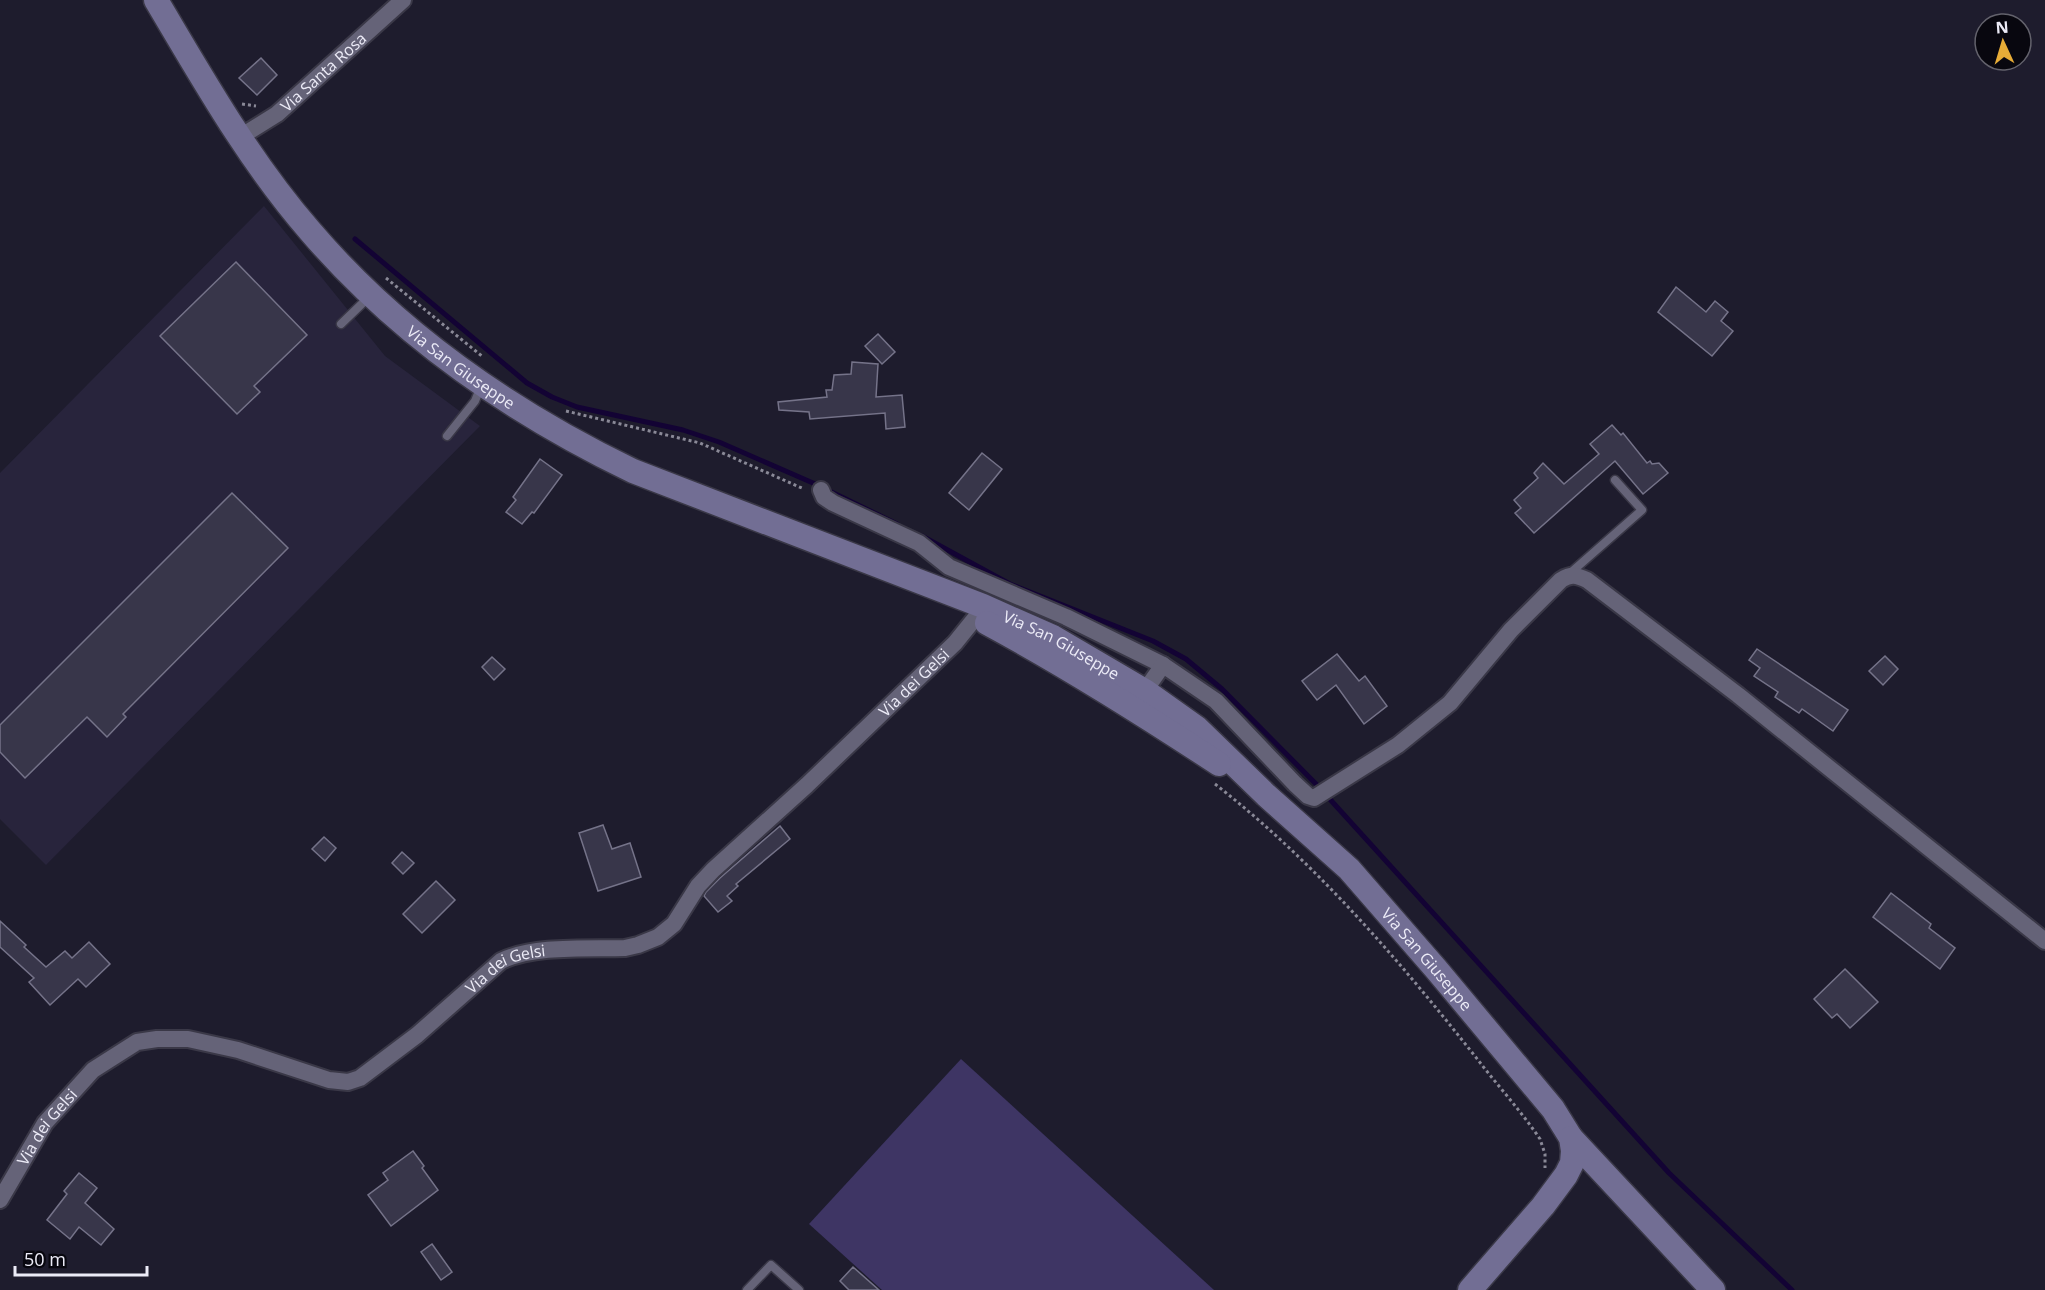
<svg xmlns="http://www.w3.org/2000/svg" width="2045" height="1290" font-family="'Open Sans',sans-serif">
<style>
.built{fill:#28243c}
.green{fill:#3e3564}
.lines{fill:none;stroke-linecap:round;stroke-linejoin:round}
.stream{stroke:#130334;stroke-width:5}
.building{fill:#38364a;stroke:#757389;stroke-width:1.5}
.lane-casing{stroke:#3a3847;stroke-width:11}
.street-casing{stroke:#3a3847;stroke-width:20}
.secondary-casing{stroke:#3a3847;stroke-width:27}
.path{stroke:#8a8997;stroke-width:3;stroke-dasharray:3 3;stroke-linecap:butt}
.lane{stroke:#656378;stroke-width:8}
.street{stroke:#656378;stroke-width:16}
.secondary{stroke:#726e94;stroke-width:24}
.labels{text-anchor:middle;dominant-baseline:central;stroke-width:5;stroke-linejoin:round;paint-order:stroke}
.street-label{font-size:16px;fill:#ecebf7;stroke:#08070f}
</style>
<rect width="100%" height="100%" fill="#1e1c2d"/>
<polygon class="built" points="264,206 385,356 480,426 46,865 0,819 0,473"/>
<polygon class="green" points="961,1059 1214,1290 882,1290 809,1224"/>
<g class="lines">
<g class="stream">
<polyline points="355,239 527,383 552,397 577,407 683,430 719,442 813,483 897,524"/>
<polyline points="922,536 1010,584 1153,641 1186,659 1222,689 1317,785 1669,1173 1792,1290"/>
</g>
</g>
<g class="building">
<polygon points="261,58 277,75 257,95 239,78"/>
<polygon points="236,262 307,335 254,386 260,392 237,414 160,336"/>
<polygon points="1676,287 1706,312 1715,301 1728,312 1721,321 1733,331 1712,356 1658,312"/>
<polygon points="878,334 895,352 882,364 865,346"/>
<polygon points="852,362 878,364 876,397 902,395 905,427 886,429 885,413 810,419 809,412 779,410 778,402 827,397 826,390 832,390 834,375 851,374"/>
<polygon points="1612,425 1621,435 1623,433 1647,463 1650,461 1652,464 1659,463 1668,473 1643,494 1615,461 1534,533 1515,513 1521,508 1514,500 1538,478 1534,473 1543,463 1564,484 1599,454 1590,444"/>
<polygon points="982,453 1002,469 969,510 949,493"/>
<polygon points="540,459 562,475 534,513 532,512 522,524 506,512 516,500 513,497"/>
<polygon points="232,493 288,548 123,714 126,717 107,737 87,717 25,778 0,752 0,725"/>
<polygon points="1757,649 1848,710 1833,731 1802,709 1799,713 1775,697 1778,692 1754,676 1760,668 1749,660"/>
<polygon points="1337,654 1359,681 1365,676 1387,706 1364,724 1336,685 1317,700 1302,681"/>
<polygon points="1885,656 1898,669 1883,685 1869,671"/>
<polygon points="492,657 505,669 494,680 482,667"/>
<polygon points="603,825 612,849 630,843 641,877 598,891 579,833"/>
<polygon points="780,826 790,839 736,884 738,886 727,896 732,901 718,912 704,896 706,892 720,878"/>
<polygon points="324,837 336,848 325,861 312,849"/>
<polygon points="402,852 414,863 403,874 392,863"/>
<polygon points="436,881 455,900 422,933 403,914"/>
<polygon points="1891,893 1931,924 1929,928 1955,948 1940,969 1873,917"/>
<polygon points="0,921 26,945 24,947 46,967 65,951 72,958 89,942 110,964 86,987 78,979 50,1005 29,982 34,978 0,947"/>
<polygon points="1845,969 1878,1002 1850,1028 1837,1014 1832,1018 1814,999"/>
<polygon points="413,1151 424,1166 422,1168 438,1190 391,1226 368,1195 388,1180 383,1173"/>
<polygon points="79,1173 97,1188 85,1203 114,1229 101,1245 79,1227 70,1239 47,1220 67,1194 64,1191"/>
<polygon points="432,1244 452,1272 441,1280 421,1252"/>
<polygon points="853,1267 879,1290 849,1290 840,1281"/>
</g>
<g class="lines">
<g class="lane-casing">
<g id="lane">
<polyline points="341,324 371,295"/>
<polyline points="447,436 475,401 481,386"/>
<polyline points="1568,575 1642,510 1615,480"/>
<polyline points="747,1290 771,1265 799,1290"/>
</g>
</g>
<g class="street-casing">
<g id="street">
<path id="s1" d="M240,137L277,114L403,0"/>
<path d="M821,490L824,497L833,503L919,543L949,567L1066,617L1163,665L1216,701L1295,784L1308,796L1314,798L1398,745L1450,703L1511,630L1561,580C1571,574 1576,575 1587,580L1738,695L2045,941"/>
<polyline points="1139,699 1163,665"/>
<path id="s2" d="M0,1200L45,1123L93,1070L137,1042L157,1039H188L238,1050L329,1080L348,1082L360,1078L417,1035L501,961C534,945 587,949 625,948L638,945L658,937L674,924L698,886L713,870L807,785L955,643L976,617L983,606"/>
</g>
</g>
<g class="secondary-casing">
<g id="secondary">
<path id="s3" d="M156,0C203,79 249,161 310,231C399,335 511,412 633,471L983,606L1053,637L1145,691L1197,728L1266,795L1349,869L1436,969L1553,1109L1571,1138L1573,1151L1572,1163L1566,1175L1543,1206L1470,1290"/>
<path d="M987,623C1067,666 1143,714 1219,764"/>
<polyline points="1571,1138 1713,1290"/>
</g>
</g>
<g class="path">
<polyline points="242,104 256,106"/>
<polyline points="386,278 483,357"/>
<polyline points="566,411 700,443 804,489"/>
<path d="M1215,784C1316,863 1399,960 1478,1060C1498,1086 1521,1111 1540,1139L1545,1154V1168"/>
</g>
<use href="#lane" class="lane"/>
<use href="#street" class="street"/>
<use href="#secondary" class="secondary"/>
</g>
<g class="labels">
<g class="street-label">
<text stroke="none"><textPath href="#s1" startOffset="106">Via Santa Rosa</textPath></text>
<text stroke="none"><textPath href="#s3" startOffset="482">Via San Giuseppe</textPath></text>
<text stroke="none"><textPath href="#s3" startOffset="1146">Via San Giuseppe</textPath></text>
<text stroke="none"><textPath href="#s2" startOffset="1149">Via dei Gelsi</textPath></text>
<text stroke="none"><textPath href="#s3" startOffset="1632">Via San Giuseppe</textPath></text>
<text stroke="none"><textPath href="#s2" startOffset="627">Via dei Gelsi</textPath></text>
<text stroke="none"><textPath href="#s2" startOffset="87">Via dei Gelsi</textPath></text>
</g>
</g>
<g transform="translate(2003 42) rotate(356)"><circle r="28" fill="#08070f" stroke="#63626c" stroke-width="1.5"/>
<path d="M0-4.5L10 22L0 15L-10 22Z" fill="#e7ac37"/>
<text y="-9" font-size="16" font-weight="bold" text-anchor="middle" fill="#ecebf7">N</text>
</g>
<path d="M15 1266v9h132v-9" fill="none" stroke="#ecebf7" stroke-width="3"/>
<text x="24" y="1266" font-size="18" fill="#ecebf7" stroke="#08070f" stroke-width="4.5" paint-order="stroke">50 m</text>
</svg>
